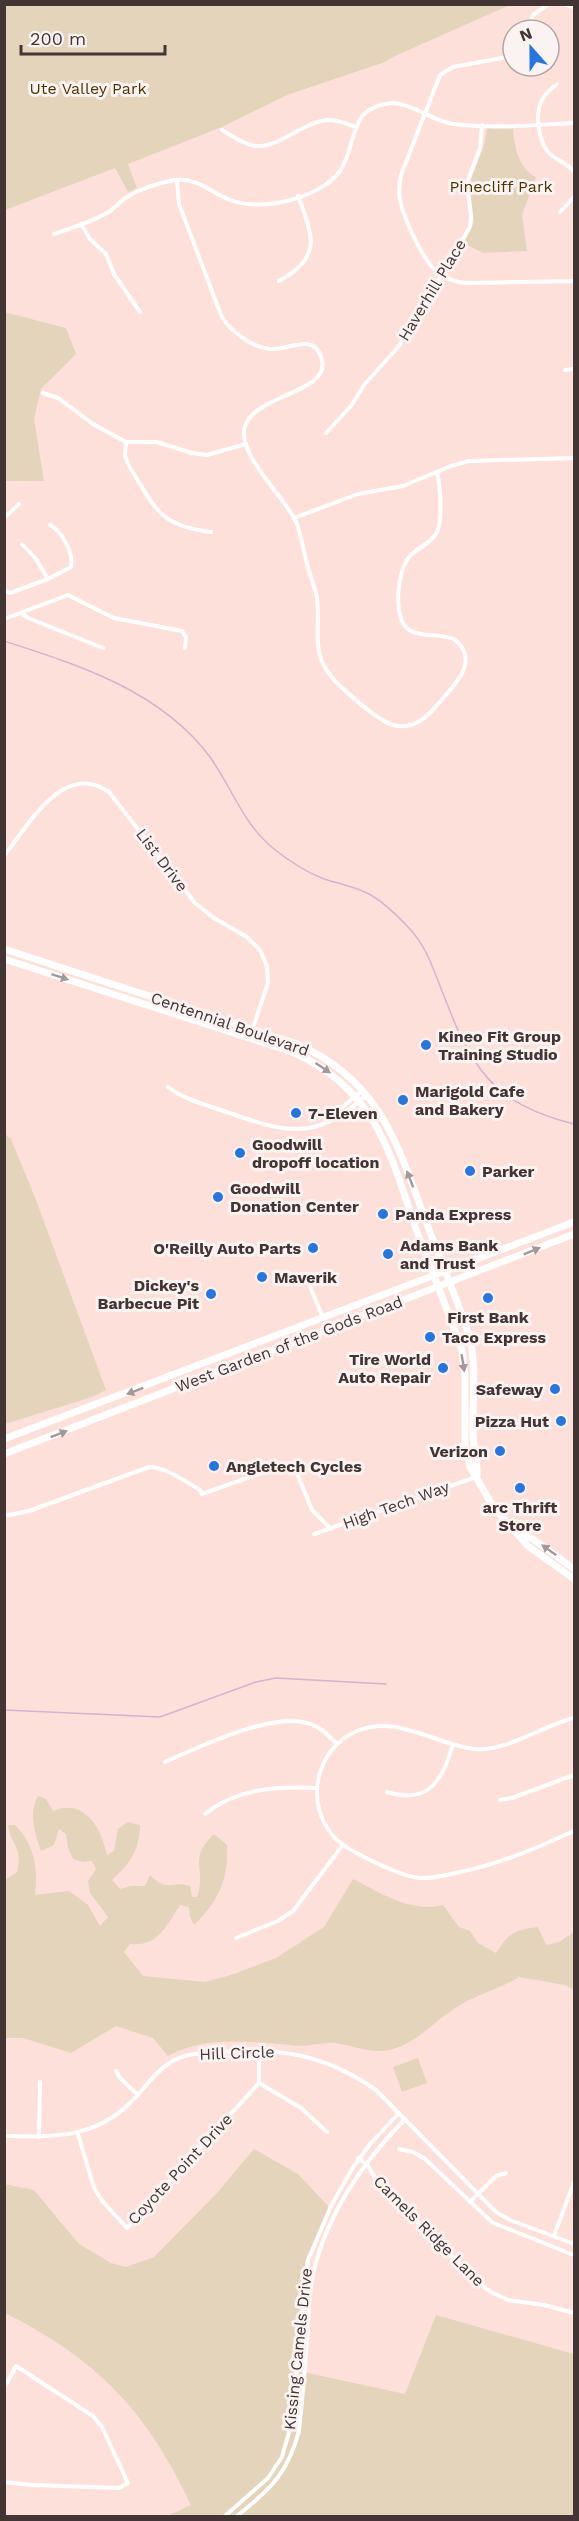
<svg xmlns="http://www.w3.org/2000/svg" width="579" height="2521" font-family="'Work Sans',sans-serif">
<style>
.green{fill:#e3d4bb}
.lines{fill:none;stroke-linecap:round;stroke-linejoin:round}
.stream{stroke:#d8b1ce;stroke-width:1.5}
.street{stroke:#fff;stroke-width:4}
.primary{stroke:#fff;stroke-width:7}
.oneway{fill:#a19a99}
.poi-dot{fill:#2675e0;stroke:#faf3f2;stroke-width:2}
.labels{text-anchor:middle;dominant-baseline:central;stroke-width:6;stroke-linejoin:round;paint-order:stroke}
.park-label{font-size:16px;fill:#4d3502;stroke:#faf3f2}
.street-label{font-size:16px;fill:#433533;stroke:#faf3f2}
.poi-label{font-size:16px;font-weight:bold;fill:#433533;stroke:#faf3f2;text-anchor:start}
</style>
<rect width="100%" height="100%" fill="#fee0db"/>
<g class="green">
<polygon points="5,4 510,4 510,5 395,56 385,62 287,95 222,127 128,164 137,188 128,192 115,168 5,210"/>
<path d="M487,128L513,129C514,145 519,170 536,177L522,215L527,251L483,253L464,243L474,222L469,184L484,146Z"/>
<polygon points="4,312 66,328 76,354 41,389 34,419 44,481 5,481"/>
<polygon points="5,1134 11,1139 36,1200 106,1390 92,1397 5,1424"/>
<path d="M38,1796L46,1799L53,1811C85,1798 101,1828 107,1855L114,1851L118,1829L128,1822L140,1825C140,1849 130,1864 112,1880L120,1889L131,1886H145L150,1875C167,1893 171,1880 190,1886L192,1897H197C207,1869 187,1859 214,1834L227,1845C229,1879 218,1902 194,1925L190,1917L189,1907L180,1905C166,1926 158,1947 130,1944L124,1952L143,1976L205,1982L231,1975L276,1958L324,1927L353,1879C381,1893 410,1913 443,1905L459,1927L470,1931L478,1943L496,1953C509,1933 514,1930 538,1927L546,1945L559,1942L574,1932V1990L565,1985L519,1977C498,1990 474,1995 454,2009C433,2022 418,2042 393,2049C370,2056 351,2043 330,2043C320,2043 309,2046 298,2046C259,2042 204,2035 168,2056L153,2038L116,2026L71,2053L23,2038H5V1880L17,1872C23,1846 12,1848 8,1825H15C35,1845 38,1868 35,1895L69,1891L88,1905L100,1926L108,1917L90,1893L88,1881L96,1869L92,1861L83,1862L73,1859L68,1848L66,1834L59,1829L54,1845L41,1851C35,1834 28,1812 38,1796Z"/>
<polygon points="418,2058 427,2083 402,2092 393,2067"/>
<path d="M254,2149L298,2174L329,2207L305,2262L294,2370L405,2394L436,2315L574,2354V2516H167L191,2505C147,2411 98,2360 5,2313L4,2184L34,2190L79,2244L111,2263L126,2267L154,2257L216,2194Z"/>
</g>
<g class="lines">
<g class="stream">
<path d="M4,641C79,665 161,691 210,757C232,788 243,824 274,849C289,861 306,872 324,879C340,884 356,887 371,895C386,904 397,915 409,928C426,946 433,968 442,991C471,1067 491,1103 574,1124"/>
<polyline points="4,1710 160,1717 256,1682 276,1678 386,1684"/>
</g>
<g class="street">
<polyline points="564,4 574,7"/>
<polyline points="527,30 533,15 549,4"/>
<path d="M513,56L453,67L440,75L401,175C399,185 398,194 401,204C405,220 423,260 436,271C445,279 455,282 466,283L574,281"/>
<path d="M557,84C551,89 544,94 541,102C535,115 539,141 548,152C556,161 567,162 574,172"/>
<path d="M222,130C232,136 243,144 255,146C281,148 303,121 329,120C338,120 347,124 356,127"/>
<path d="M177,180L179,204L221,315C228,330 254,349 272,349C289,350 315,331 322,360C330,393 256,394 245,426C236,455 286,497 297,524C301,537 304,551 307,564C310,576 315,587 317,599C321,631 309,653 335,681C347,693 377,720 393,725C417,731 431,713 445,696C460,679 478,658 454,639C440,633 422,638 409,630C392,619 397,570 410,556C418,547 431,544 437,532C443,520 440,484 437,472"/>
<polyline points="560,212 574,197"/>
<polyline points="81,224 90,239 106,254 114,274 140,312"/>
<path d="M54,234C71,228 89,223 105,214C114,210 119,202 127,197C140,189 159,183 174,180C196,177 211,192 230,200C260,212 320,199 340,171C351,155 351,133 362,116C370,108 379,104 391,103C412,103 432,121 453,124C492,129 535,125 574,123"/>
<path d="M279,281C323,257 313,236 298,196"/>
<polyline points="565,370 574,369"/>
<polyline points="43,393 58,398 93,424 126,442 157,442 192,453 207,455 246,444"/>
<polyline points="326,433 351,406 364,385 399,346 470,227 471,216 467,183 480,148 482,125"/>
<path d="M126,442L125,456L129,466C155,507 158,526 211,532"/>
<polyline points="4,518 19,504"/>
<polyline points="294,518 358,494 403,486 451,466 469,461 574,458"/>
<polyline points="22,544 36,559 48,579"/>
<path d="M4,590L10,593L48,579L71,567C74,553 62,532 50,525"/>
<polyline points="21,613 28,618 103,648"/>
<polyline points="4,619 68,595 114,618 182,631 186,637 185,648"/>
<path d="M4,856C28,826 63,760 109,792L195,903L214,918L247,937L260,950L267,966L268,983L250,1037"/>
<path d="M168,1087C185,1100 204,1104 224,1111C283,1132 315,1143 365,1096"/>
<polyline points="333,1118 335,1113 362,1091"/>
<polyline points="310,1286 323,1318"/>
<path d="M4,1516L29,1511L149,1467C166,1467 186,1482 200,1490L202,1494L290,1463L294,1466L312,1510L331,1529"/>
<polyline points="314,1534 476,1477"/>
<path d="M574,1718C544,1725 506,1752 475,1749C436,1745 397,1714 357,1731C315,1749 304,1804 334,1837C346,1851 401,1876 419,1878C433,1879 447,1875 460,1872C503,1863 534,1849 574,1831"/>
<path d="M165,1762C199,1747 271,1712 307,1723C320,1726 328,1735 337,1744"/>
<path d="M387,1792C429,1805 443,1780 453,1744"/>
<polyline points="500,1800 512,1798 574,1775"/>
<path d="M205,1814C237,1788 278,1786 317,1788"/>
<polyline points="236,1938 278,1921 293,1911 343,1845"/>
<polyline points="116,2071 120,2078 138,2095"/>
<polyline points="259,2083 301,2108 327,2132"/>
<polyline points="78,2134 94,2188 103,2202 127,2228 259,2083 259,2050"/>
<path d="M4,2136C51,2137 93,2139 129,2104C143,2091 154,2072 171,2062C186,2053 203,2053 220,2052C280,2047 326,2055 376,2090L496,2212L510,2220L574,2244"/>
<polyline points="39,2137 40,2082"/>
<polyline points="399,2149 413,2152 425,2159 493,2223 574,2255"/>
<polyline points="358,2158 368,2166 378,2183 481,2285 491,2292 508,2300 544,2305 574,2313"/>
<polyline points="470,2202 496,2176 506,2173"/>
<polyline points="554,2236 574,2182"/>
<polyline points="4,2388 16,2366 93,2416 102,2427 128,2483 119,2488 32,2485 4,2482"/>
<polyline points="225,2516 268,2478 282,2457 291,2425 308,2260 331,2206 352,2169 370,2144 399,2113"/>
<path d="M237,2516C271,2488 287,2475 299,2431C302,2401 305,2370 307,2339C309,2315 308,2290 315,2266C330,2209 365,2160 405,2119"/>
</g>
<g class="primary">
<path d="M4,949L297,1044C383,1082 398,1147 428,1227C442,1264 458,1301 470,1339C477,1371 472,1402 473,1434C473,1448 478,1462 477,1476"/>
<path d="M4,959L293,1052C382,1093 391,1160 421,1243C435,1279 450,1315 462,1351L465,1376V1444L470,1467L494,1508L528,1546L574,1579"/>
<polyline points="4,1439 574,1222"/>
<polyline points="4,1454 574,1234"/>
<polyline points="521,1535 533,1539 574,1569"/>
</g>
</g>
<defs><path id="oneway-solid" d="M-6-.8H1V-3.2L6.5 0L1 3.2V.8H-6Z" transform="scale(1.5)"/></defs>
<g class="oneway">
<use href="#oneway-solid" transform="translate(60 977) rotate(18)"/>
<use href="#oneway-solid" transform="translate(323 1068) rotate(34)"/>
<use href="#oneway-solid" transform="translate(410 1179) rotate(-111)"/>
<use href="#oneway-solid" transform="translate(532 1251) rotate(-22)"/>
<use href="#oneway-solid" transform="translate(463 1363) rotate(81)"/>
<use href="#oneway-solid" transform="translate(135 1391) rotate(159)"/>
<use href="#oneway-solid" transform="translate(59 1434) rotate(-21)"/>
<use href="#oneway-solid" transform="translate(549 1550) rotate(-144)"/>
</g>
<g class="poi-dot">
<circle cx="426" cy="1045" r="6"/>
<circle cx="403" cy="1100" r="6"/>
<circle cx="296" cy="1113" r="6"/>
<circle cx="240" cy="1153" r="6"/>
<circle cx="470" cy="1171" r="6"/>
<circle cx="218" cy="1197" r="6"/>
<circle cx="383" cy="1214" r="6"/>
<circle cx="313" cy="1248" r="6"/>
<circle cx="388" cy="1254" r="6"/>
<circle cx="262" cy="1277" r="6"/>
<circle cx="211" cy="1294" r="6"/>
<circle cx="488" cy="1298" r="6"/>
<circle cx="430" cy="1337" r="6"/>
<circle cx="443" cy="1368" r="6"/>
<circle cx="555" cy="1389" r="6"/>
<circle cx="561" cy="1421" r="6"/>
<circle cx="500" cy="1451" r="6"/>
<circle cx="214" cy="1466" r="6"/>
<circle cx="520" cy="1488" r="6"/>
</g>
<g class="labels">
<g class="park-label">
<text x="88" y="88">Ute Valley Park</text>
<text x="501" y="186">Pinecliff Park</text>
</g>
<g class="street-label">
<text transform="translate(432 290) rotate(-59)">Haverhill Place</text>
<text transform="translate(162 860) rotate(53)">List Drive</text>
<text transform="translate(230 1024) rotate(19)">Centennial Boulevard</text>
<text transform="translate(289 1344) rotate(-21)">West Garden of the Gods Road</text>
<text transform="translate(396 1505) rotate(-20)">High Tech Way</text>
<text transform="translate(237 2053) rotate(-2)">Hill Circle</text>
<text transform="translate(180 2169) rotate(-47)">Coyote Point Drive</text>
<text transform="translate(429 2231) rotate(45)">Camels Ridge Lane</text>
<text transform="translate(298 2349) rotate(-84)">Kissing Camels Drive</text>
</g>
<g class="poi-label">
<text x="438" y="1036">Kineo Fit Group<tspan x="438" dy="18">Training Studio</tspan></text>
<text x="415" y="1091">Marigold Cafe<tspan x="415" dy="18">and Bakery</tspan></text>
<text x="308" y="1113">7-Eleven</text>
<text x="252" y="1144">Goodwill<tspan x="252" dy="18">dropoff location</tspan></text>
<text x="482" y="1171">Parker</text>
<text x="230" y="1188">Goodwill<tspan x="230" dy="18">Donation Center</tspan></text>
<text x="395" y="1214">Panda Express</text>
<text x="400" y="1245">Adams Bank<tspan x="400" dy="18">and Trust</tspan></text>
<text x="301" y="1248" text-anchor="end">O'Reilly Auto Parts</text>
<text x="274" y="1277">Maverik</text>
<text x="199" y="1285" text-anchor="end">Dickey's<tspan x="199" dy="18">Barbecue Pit</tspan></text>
<text x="488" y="1317" text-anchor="middle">First Bank</text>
<text x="442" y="1337">Taco Express</text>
<text x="431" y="1359" text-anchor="end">Tire World<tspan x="431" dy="18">Auto Repair</tspan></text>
<text x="543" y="1389" text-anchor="end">Safeway</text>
<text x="549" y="1421" text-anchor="end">Pizza Hut</text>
<text x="488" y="1451" text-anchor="end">Verizon</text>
<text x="226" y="1466">Angletech Cycles</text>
<text x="520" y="1507" text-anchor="middle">arc Thrift<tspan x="520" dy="18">Store</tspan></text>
</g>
</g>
<rect width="579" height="2521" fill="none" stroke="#433533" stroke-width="12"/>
<g transform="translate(531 48) rotate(339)"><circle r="28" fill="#faf3f2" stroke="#b1a7a6" stroke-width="1.5"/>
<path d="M0-4.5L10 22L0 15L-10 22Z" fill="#2675e0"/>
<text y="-9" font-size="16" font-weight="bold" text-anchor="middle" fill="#433533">N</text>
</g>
<path d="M21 45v9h144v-9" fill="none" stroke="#433533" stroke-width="3"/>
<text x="30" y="45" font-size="18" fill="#433533" stroke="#faf3f2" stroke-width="4.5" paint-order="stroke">200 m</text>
</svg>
